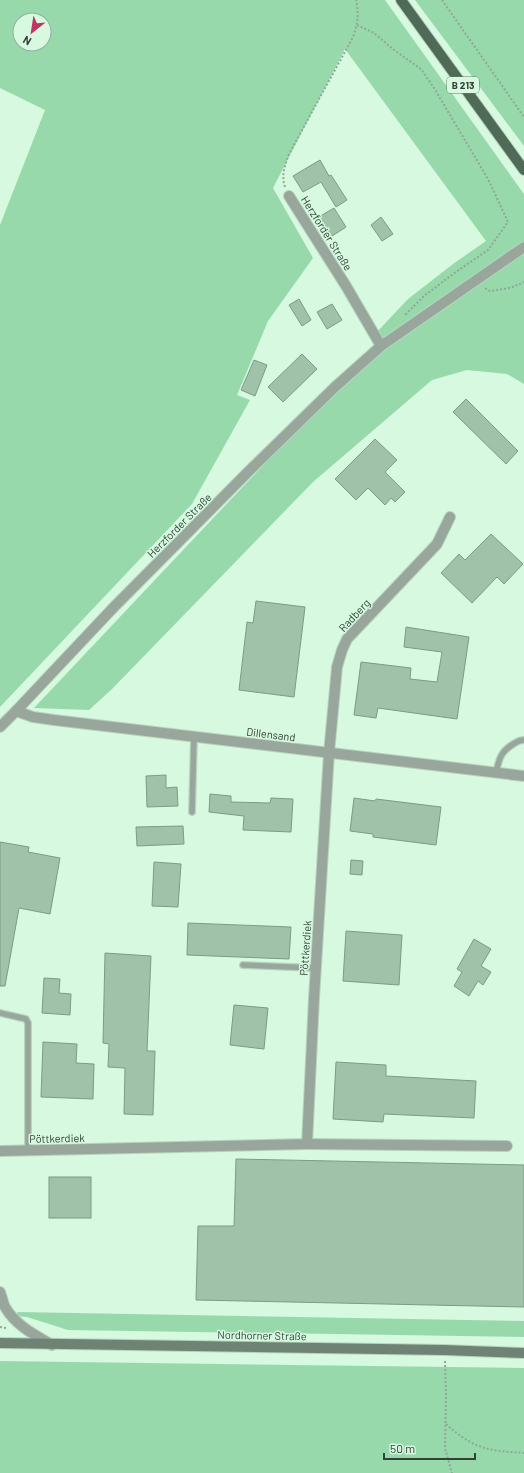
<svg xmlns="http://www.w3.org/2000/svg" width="524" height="1473" font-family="Barlow,sans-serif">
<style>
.green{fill:#98d9ac;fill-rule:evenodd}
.building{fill:#a0c2a9;stroke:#7b9c85}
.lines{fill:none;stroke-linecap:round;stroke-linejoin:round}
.service-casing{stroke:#b5d4be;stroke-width:8}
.minor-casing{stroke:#b5d4be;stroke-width:12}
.secondary-casing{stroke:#b5d4be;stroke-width:12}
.primary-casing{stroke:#b5d4be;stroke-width:12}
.path{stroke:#8ea896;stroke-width:2;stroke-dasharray:2 2;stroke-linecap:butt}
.service{stroke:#98a69c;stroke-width:5.5}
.minor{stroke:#98a69c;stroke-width:10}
.secondary{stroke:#6e8374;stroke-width:10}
.primary{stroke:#506a58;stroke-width:10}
.labels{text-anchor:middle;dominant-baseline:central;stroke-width:3;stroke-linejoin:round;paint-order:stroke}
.shield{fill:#d6f9e0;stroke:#63786a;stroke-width:1}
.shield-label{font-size:10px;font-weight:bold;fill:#324037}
.street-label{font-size:11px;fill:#324037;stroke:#d6f9e0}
</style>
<rect width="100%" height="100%" fill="#d6f9e0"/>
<g class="green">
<path d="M0,0H385L524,194V384L507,374L467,370L432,380L313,482L112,689L89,710L34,708L336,388L381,346L375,334L408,299L453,264L486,241L345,49L273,188L313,258L268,321L237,395L250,400L192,504L0,707V225L45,110L0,88ZM20,20H44V44H20Z"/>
<polygon points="415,0 524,0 524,146"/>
<polygon points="18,1312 524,1321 524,1337 68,1330 27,1317 14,1316"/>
<polygon points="0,1361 524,1368 524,1473 0,1473"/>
</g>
<g class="building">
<polygon points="320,160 329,176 331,175 347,200 336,207 321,182 303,192 293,176"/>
<polygon points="334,208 346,227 329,238 317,218"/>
<polygon points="381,217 393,234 382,241 371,225"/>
<polygon points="299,299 311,320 302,326 289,305"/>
<polygon points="332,304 342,320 327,329 317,312"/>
<polygon points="302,354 317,369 283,402 268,387"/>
<polygon points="254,360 267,365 255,396 241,390"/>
<polygon points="466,399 518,451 506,464 453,412"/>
<polygon points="375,439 397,460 385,472 405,492 395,502 391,498 385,505 368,488 356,500 335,479"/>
<polygon points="491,534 523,564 504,584 497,577 472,603 441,573 459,554 465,560"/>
<polygon points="256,601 305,607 294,697 239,690 247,622 253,623"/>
<polygon points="406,627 469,637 457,719 378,708 376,718 354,715 361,662 411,668 410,679 437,682 442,652 404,647"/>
<polygon points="166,775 166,788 177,787 178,806 147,807 146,776"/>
<polygon points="210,794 231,796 231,802 270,803 271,798 293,799 291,832 243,830 244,816 209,812"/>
<polygon points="354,798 375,801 376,799 441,807 436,845 373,837 373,834 350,831"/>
<polygon points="183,826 184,844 137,846 136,827"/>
<polygon points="0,842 29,847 28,852 60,858 50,914 19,908 5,986 0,986"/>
<polygon points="351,860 363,861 362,875 350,874"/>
<polygon points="154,862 181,864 178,907 152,906"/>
<polygon points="188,923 291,927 289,959 187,955"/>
<polygon points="346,931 402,935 399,985 343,981"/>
<polygon points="474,939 491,949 481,966 491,972 483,985 478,981 469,996 454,986 462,972 457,969"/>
<polygon points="105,953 151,956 147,1051 155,1051 153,1115 124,1114 125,1068 108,1067 109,1044 103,1043"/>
<polygon points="44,978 60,979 59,993 71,994 70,1015 42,1013"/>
<polygon points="234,1005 268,1008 264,1049 230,1045"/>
<polygon points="43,1042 77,1044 76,1063 94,1064 93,1099 41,1097"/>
<polygon points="336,1062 386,1065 386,1076 476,1081 474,1118 384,1114 383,1122 333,1119"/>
<polygon points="236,1159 524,1165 524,1307 196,1300 198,1226 234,1226"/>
<rect x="49" y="1177" width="42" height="41"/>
</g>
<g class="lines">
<g class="service-casing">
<g id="service">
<path d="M496,773C499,758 501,751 515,743C518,741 520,740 524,740"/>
<polyline points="192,812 194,737"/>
<polyline points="243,965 315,968"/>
<polyline points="0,1013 26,1019 28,1023 28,1150"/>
</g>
</g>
<g class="minor-casing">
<g id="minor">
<polyline points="289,196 346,286 381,346"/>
<polyline points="16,711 33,717 54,720 524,776"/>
<polyline points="0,727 16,711 113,608 249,471 335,387 381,346 524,247"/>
<polyline points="307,1144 507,1146"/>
<polyline points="0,1151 307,1144 314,998 329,753 337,667 342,650 347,639 437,544 450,517"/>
<path d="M0,1292C2,1297 3,1303 5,1307C16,1326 35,1335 52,1345"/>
</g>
</g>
<g class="secondary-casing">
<polyline id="secondary" points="0,1343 444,1350 524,1353"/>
</g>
<g class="primary-casing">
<polyline id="primary" points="401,0 524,170"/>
</g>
<g class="path">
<polyline points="442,0 524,117"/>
<polyline points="357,25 374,33 394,50 421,69 434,88 488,179 508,222 488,250 453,274 424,296 405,315"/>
<path d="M285,187C281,175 285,165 289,154L353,37C358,23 359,15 356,0"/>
<polyline points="485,288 490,291 510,288 524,282"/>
<polyline points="0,1327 6,1328"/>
<polyline points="445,1361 446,1394 445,1448 452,1473"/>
<path d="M446,1424C458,1435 473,1446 489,1449C500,1452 513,1452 524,1453"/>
</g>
<use href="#service" class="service"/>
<use href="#minor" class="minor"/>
<use href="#secondary" class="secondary"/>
<use href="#primary" class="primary"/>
</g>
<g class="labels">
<rect class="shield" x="447" y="77" width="32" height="16" rx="3"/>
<g class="shield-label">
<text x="463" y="85">B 213</text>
</g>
<g class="street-label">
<text transform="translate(327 233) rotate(58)">Herzforder Straße</text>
<text transform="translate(179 525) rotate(-45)">Herzforder Straße</text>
<text transform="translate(354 615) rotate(-47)">Radberg</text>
<text transform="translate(271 734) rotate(7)">Dillensand</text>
<text transform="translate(305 948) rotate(-86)">Pöttkerdiek</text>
<text transform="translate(57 1138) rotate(-1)">Pöttkerdiek</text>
<text transform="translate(262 1335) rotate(1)">Nordhorner Straße</text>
</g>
</g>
<g transform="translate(32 32) rotate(210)"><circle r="19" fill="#d6f9e0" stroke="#94af9c"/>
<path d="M0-3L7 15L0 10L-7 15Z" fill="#c13566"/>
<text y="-6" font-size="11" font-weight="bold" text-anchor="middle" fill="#324037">N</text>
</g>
<path d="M384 1453v6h91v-6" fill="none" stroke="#324037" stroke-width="2"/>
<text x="390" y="1453" font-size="12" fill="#324037" stroke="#d6f9e0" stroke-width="3" paint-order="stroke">50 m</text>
</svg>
